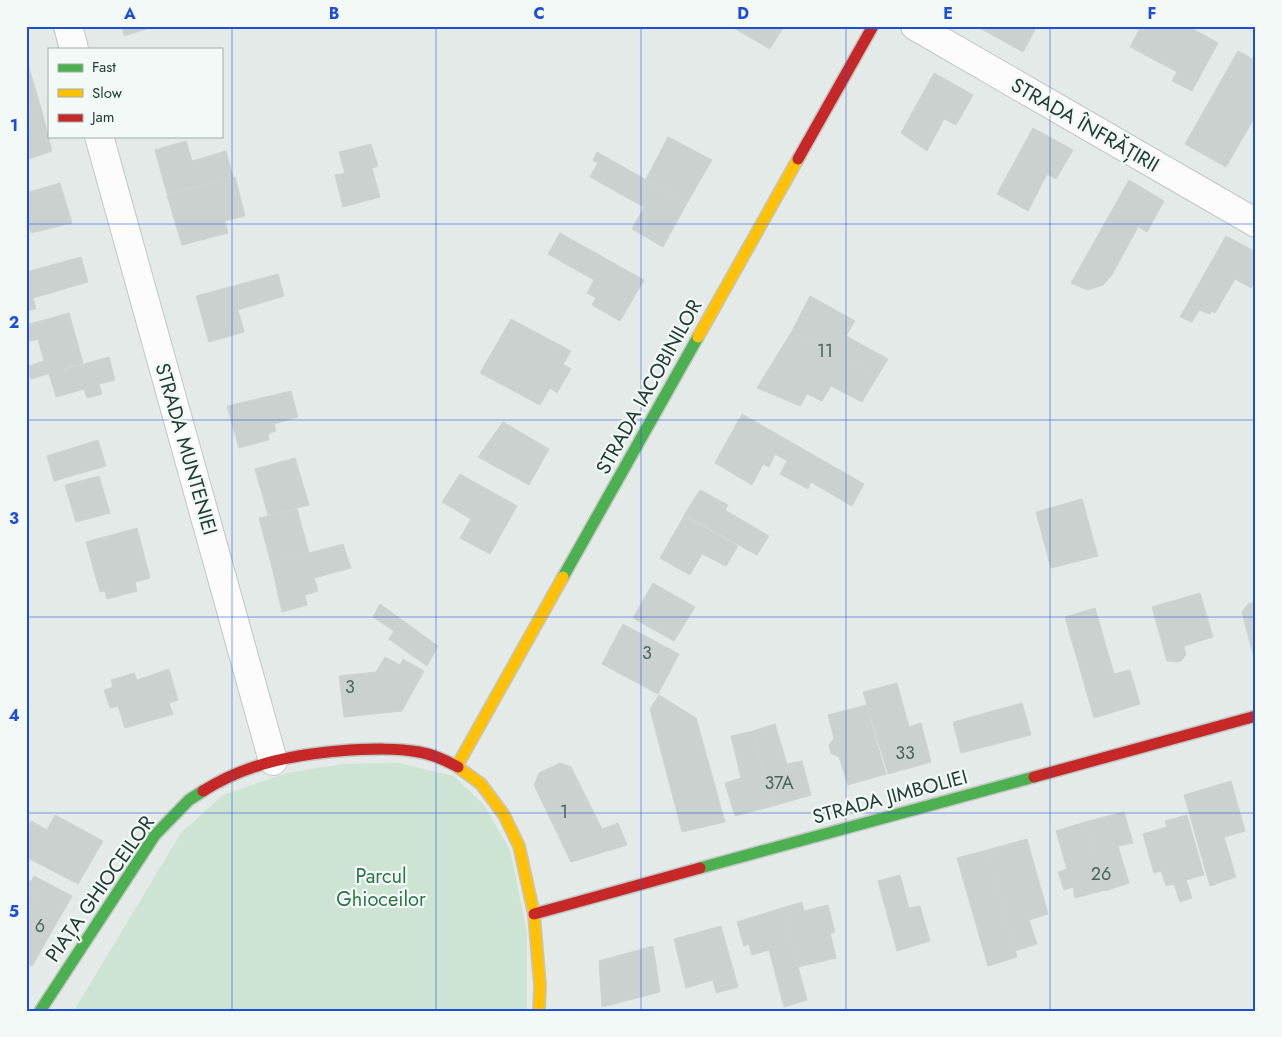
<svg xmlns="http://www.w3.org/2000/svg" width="1282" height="1037" font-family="Jost,sans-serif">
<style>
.green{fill:#cde3d4}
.building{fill:#cbd1cf;stroke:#cdd3d0}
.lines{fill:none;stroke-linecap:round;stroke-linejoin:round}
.street-casing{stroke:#c1c7c4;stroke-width:30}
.fast-casing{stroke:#c0c7c4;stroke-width:14}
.slow-casing{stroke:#c0c7c4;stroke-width:14}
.jam-casing{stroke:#c0c7c4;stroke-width:14}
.street{stroke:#fbfcfb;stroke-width:28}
.fast{stroke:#4caf50;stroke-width:11}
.slow{stroke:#ffc107;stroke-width:11}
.jam{stroke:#c62828;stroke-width:11}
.grid{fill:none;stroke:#1d4ed8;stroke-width:1;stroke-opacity:0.55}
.labels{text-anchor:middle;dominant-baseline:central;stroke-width:4.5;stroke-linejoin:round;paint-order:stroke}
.number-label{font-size:18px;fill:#4d635e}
.street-label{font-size:20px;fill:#223d37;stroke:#f3f9f6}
.park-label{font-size:20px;fill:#2c7549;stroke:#f3f9f6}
.neatline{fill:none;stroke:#1d4ed8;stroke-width:2}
.grid-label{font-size:16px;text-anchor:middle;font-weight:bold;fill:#1d4ed8}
</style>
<rect width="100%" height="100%" fill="#e4eae7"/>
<polygon class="green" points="398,763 454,776 484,805 510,850 527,932 527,1011 74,1011 181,833 223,795 287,773 343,764"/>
<g class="building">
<polygon points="122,26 156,26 124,36"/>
<polygon points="730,26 784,26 770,49"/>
<polygon points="976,26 1037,26 1023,52"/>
<polygon points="1141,26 1188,26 1218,43 1192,91 1172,81 1177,72 1130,47"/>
<polygon points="1238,51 1256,61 1256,115 1226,167 1185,144"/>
<polygon points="26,65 28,65 41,108 26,113"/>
<polygon points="934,73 973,95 956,125 944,119 927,151 901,133"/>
<polygon points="41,108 52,151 26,160 26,113"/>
<polygon points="1033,128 1073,150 1056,179 1047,174 1028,211 997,194"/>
<polygon points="668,137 712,160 687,203 646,179"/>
<polygon points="186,141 192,161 226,151 233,177 167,194 155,150"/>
<polygon points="371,144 378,166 372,168 380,197 343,207 335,175 345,173 339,152"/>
<polygon points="597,152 687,203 663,247 632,229 644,207 590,177 598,163 593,160"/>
<polygon points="235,177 245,216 225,221 228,233 182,245 167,195"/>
<polygon points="1129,180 1164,201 1147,232 1138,227 1112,275 1103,285 1087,290 1071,283"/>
<polygon points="60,183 72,223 31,233 26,215 26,193"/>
<polygon points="560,233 644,280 620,321 592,305 596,298 587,293 594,280 548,254"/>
<polygon points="1226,236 1256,252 1256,280 1251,288 1235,279 1215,313 1211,311 1210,314 1199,310 1192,322 1180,317"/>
<polygon points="81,257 88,282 33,298 36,309 26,311 26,272"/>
<polygon points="278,274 284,296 238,310 244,332 209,342 196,296"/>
<polygon points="810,296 855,321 846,336 888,359 877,377 792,331"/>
<polygon points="69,313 83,363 31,379 26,367 44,361 38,339 26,342 26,325"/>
<polygon points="511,319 571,351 563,364 571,369 557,393 550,388 540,405 480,373"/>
<polygon points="792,331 877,377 862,402 831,386 822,401 807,394 800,406 757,388"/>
<polygon points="109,357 115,380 99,384 102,394 87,398 84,389 56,397 49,374"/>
<polygon points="291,391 298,417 274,424 276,431 268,434 269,440 239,448 227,406"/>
<polygon points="742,414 864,484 852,506 811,482 808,489 780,474 787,461 775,454 769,467 763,464 752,485 715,463"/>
<polygon points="503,422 549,449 529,485 478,457"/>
<polygon points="98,440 106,466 54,481 47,456"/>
<polygon points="295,458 309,505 268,515 255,469"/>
<polygon points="460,474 517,506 490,554 460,538 471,519 442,502"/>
<polygon points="99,476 110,513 76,522 65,485"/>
<polygon points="700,490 728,505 725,510 769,536 757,555 684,515"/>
<polygon points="1082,499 1098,556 1051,568 1036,512"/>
<polygon points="297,509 309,553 271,563 259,518"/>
<polygon points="684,516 738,546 726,566 702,554 690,575 660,558"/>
<polygon points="137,528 150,578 135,582 137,591 107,599 105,591 100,592 86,542"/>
<polygon points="343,544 351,568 314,578 318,591 305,595 307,605 282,612 271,563"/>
<polygon points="653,583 695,607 674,641 633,618"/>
<polygon points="1200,593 1213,637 1184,646 1186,655 1181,661 1176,662 1167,661 1152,607"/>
<polygon points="1256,602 1256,658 1254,658 1242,612 1248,604"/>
<polygon points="380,604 438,646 427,666 389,639 394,631 373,617"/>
<polygon points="1095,608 1114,674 1130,670 1140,704 1094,718 1065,617"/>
<polygon points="623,624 679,654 658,694 602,664"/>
<polygon points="385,657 400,665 403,659 424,671 402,711 344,717 339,676 376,672"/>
<polygon points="169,669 178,700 169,703 173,714 125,728 118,706 110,708 104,690 113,687 111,680 134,673 137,680"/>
<polygon points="897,683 909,727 921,723 931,762 888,774 863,692"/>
<polygon points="659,695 696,718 725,822 682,832 650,709"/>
<polygon points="1022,703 1031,735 961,753 953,722"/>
<polygon points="866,705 886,774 848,785 839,757 831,753 829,745 834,738 828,715"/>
<polygon points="775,724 787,764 802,761 811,795 773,806 753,731"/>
<polygon points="753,731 773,806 735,816 725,783 741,778 731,736"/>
<polygon points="560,763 571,767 602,829 618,823 627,845 571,862 534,785 539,773"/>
<polygon points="1231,781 1245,831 1224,837 1236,877 1210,886 1184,795"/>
<polygon points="1124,812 1133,843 1118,846 1129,883 1105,891 1085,822"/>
<polygon points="55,815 103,841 78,884 26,857 26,830 31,821 47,830"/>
<polygon points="1187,815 1204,875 1186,880 1192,898 1180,902 1174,884 1166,886 1161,871 1154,873 1143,834 1167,827 1165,821"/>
<polygon points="1085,822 1105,890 1075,898 1073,887 1064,890 1058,872 1067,869 1056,831"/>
<polygon points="1027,839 1048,914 1029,920 1037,944 1015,951 987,850"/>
<polygon points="987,850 1017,957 988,966 957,858"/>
<polygon points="900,875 909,908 920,906 930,941 897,951 878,881"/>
<polygon points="34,876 72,896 32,966 26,963 26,919 38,897 26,890 26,879 31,882"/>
<polygon points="26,890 38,897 27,918 26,917"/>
<polygon points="802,902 804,911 828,905 835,932 830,933 836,958 798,967 782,908"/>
<polygon points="782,908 807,1000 784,1007 769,950 752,955 749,944 744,946 737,922"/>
<polygon points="721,926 738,987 716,993 713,980 686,988 674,939"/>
<polygon points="653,946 660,992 602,1007 599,961"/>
</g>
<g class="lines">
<g class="street-casing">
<g id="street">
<polyline points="68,26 74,49"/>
<polyline points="915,26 1256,223"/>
<polyline points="99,136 273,761"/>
</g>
</g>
<g class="fast-casing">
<g id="fast">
<polyline points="563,577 698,337"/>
<polyline points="700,868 1034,777"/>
<polyline points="40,1011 155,835 189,800 203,791"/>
</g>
</g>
<g class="slow-casing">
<g id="slow">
<polyline points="698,337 798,159"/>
<polyline points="457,766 563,577"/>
<polyline points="458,767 481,784 504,815 519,846 534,914 540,986 539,1011"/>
</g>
</g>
<g class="jam-casing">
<g id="jam">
<polyline points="798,159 873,26"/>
<polyline points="1034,777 1256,716"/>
<path d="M203,791C249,762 297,754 350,750C373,749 396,748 419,752C431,754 447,761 458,767"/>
<polyline points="534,914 700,868"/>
</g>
</g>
<use href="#street" class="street"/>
<use href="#fast" class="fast"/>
<use href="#slow" class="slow"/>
<use href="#jam" class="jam"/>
</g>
<path class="grid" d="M232,26V1011M436,26V1011M641,26V1011M846,26V1011M1050,26V1011M26,224H1256M26,420H1256M26,617H1256M26,813H1256"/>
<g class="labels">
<g class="number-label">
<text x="825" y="351">11</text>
<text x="647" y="653">3</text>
<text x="350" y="687">3</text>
<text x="905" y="753">33</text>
<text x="779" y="783">37A</text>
<text x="564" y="812">1</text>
<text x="1101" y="874">26</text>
<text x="40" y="926">6</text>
</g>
<g class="street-label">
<text transform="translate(1085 125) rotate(30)">STRADA ÎNFRĂȚIRII</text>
<text transform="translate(649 387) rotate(-61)">STRADA IACOBINILOR</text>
<text transform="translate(186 449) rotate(74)">STRADA MUNTENIEI</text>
<text transform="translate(890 797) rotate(-15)">STRADA JIMBOLIEI</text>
<text transform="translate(100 889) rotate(-55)">PIAȚA GHIOCEILOR</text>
</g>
<g class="park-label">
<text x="381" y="876">Parcul<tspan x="381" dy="23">Ghioceilor</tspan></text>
</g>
</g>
<rect width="1282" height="1037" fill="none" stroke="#f3f9f6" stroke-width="55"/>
<rect x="48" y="48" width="175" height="90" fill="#f3f9f6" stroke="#9faeaa"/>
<rect x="58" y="64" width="25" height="8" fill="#4caf50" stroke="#9faeaa"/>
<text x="92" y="72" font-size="15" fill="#223d37">Fast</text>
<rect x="58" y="89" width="25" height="8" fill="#ffc107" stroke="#9faeaa"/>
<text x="92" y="98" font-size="15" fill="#223d37">Slow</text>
<rect x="58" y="114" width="25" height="8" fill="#c62828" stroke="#9faeaa"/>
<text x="92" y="122" font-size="15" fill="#223d37">Jam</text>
<rect x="28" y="28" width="1226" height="982" class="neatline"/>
<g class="grid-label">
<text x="130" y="19">A</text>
<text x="334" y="19">B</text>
<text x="539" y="19">C</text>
<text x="743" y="19">D</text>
<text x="948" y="19">E</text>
<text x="1152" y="19">F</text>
<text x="14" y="131">1</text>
<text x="14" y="328">2</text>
<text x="14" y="524">3</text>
<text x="14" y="721">4</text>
<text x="14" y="917">5</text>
</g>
</svg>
